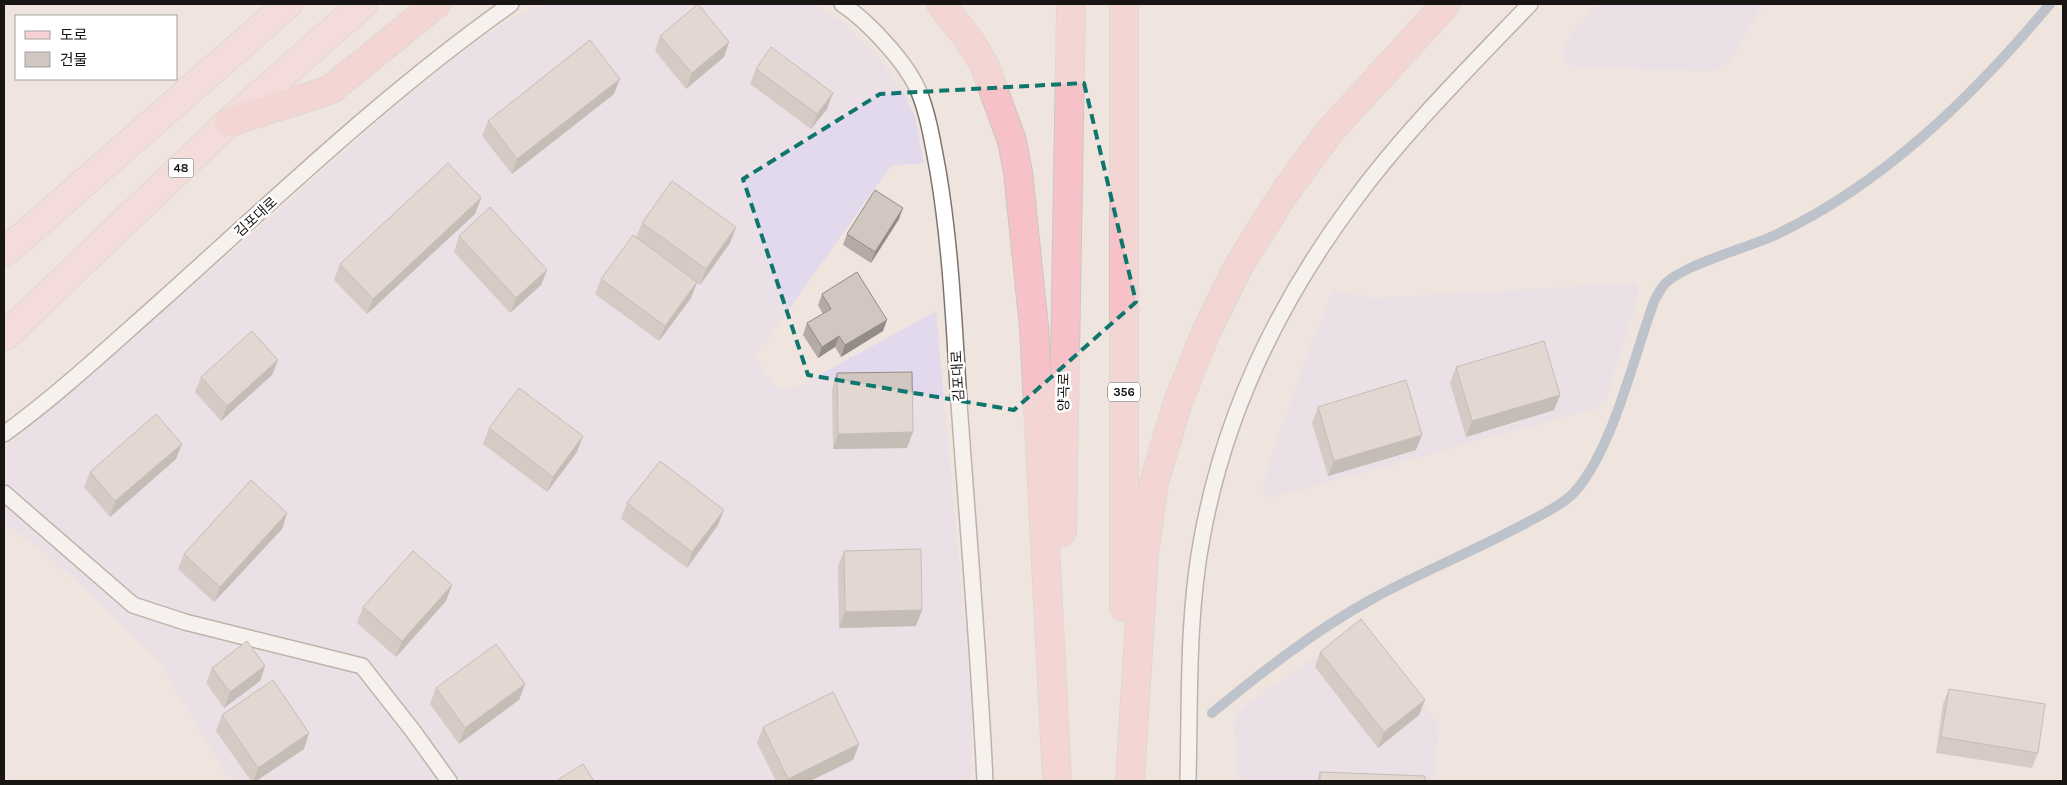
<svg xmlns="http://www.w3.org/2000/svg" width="2067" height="785" font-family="Karla,'Noto Sans KR',sans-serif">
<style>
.industrial{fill:#e3d9ed}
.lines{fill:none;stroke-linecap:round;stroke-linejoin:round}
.stream{stroke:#8197b2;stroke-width:10}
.service-casing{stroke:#7e746d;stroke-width:18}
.primary-casing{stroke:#c8c7c6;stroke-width:30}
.trunk-casing{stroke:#c8c7c6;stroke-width:30}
.service{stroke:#fff;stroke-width:15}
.primary{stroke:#f8d1d6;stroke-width:28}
.trunk{stroke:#f6c2c8;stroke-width:28}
.wall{fill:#b5aaa5}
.shaded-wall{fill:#938b86}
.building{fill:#d2c6c0;stroke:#938b86}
.marked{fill:none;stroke:#0f766e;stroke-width:4;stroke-dasharray:10 6;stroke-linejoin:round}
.labels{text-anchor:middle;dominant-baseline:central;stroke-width:5;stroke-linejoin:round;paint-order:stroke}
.shield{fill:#fff;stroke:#5e5b59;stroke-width:1}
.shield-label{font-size:12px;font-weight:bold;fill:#191512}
.street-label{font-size:14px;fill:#191512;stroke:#fff}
</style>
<rect width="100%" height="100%" fill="#f0e5de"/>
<g class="industrial">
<polygon points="542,4 815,4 844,24 871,49 901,87 915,116 924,163 891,166 754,358 779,389 799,386 936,311 972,705 971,781 230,781 159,661 68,573 28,540 4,523 4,449 199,281 384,116 466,49 509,20"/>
<polygon points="1597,4 1763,4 1732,58 1722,68 1710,71 1579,68 1568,64 1562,54 1571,33"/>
<polygon points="1631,283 1636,284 1639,292 1607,397 1597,408 1282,495 1271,497 1266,494 1263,489 1265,477 1278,437 1310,347 1333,291 1374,298"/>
<polygon points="1365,626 1439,725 1435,781 1236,781 1237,748 1233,725 1236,716 1243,707 1333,644"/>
</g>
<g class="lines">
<path class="stream" d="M1212,713C1262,672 1314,631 1372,599C1423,571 1477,550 1528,522C1546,512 1565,504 1578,488C1615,442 1634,355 1655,299C1658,295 1660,290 1663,286C1679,266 1747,248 1773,236C1883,185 1973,96 2050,4"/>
<g class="service-casing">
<g id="service">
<path d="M842,4C868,21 907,63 919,92C929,117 933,145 938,171C951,248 954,325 959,403C968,529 979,655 985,781"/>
<path d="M4,434C59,394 109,347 160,302C274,200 386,92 511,4"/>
<polyline points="4,493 133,605 185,622 362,666 413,731 449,781"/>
<path d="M1188,781C1190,701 1187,617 1202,538C1224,415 1278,303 1353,202C1405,131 1469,68 1530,4"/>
</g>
</g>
<g class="primary-casing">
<g id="primary">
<polyline points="4,253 288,4"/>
<polyline points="4,337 229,122 363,4"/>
</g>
</g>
<g class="trunk-casing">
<g id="trunk">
<polyline points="941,4 967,37 984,64 1012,141 1018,172 1034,327 1057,780"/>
<polyline points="229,122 330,90 436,4"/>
<polyline points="1062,532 1071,4"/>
<polyline points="1124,607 1124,4"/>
<polyline points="1130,781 1144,554 1154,482 1178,402 1206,332 1238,267 1283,195 1330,131 1446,4"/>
</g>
</g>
<use href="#service" class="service"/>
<use href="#primary" class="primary"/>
<use href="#trunk" class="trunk"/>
</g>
<g class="wall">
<polygon points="660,36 729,42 724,57 686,89 655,51"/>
<polygon points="756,69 827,109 811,129 750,84"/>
<polygon points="614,94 512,174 482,136 488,121"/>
<polygon points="481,198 475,214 367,314 334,280 340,264"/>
<polygon points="899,219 871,263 843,245 847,234"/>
<polygon points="642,223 736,227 730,243 700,285 697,283 691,298 659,341 595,294 601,279 636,237"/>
<polygon points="459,236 547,270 541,285 510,313 454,252"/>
<polygon points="822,294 883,331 841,357 835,347 818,358 803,335 807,323 823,314 818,305"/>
<polygon points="278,360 272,375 221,421 195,392 201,377"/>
<polygon points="1456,367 1560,395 1554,410 1466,437 1450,383"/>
<polygon points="837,373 907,448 833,449 832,389"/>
<polygon points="1318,407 1416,450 1328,476 1312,423"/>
<polygon points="489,428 577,452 547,492 483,444"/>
<polygon points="176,459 110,517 84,487 90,472"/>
<polygon points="627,503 718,525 687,568 621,519"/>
<polygon points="287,513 282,529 214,602 178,569 184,554"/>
<polygon points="844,551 916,626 839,628 838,566"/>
<polygon points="446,601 396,657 357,623 363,607"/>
<polygon points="1320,652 1419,715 1378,748 1315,667"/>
<polygon points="265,666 260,681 224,708 206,683 212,668"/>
<polygon points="525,684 519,700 459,744 430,704 436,688"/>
<polygon points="1949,689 2038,753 2032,768 1936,753 1943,704"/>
<polygon points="222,715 304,749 256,781 251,781 216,731"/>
<polygon points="763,727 859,744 853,760 810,781 776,781 757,743"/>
<polygon points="1320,772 1425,781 1317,781"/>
</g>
<g class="shaded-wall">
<polygon points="729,42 724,57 686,89 692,73"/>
<polygon points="620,79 614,94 512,174 517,159"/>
<polygon points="833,93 827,109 811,129 817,114"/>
<polygon points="481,198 475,214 367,314 373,299"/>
<polygon points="903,208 899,219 871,263 875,252"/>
<polygon points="736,227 730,243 700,285 706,269"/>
<polygon points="547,270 541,285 510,313 516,298"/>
<polygon points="697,282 691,298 659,341 665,326"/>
<polygon points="887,320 883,331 841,357 845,345"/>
<polygon points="839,336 835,347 818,358 822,347"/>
<polygon points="278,360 272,375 221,421 227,406"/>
<polygon points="1560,395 1554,410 1466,437 1472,421"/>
<polygon points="913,432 907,448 833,449 838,434"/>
<polygon points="1422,435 1416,450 1328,476 1334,461"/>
<polygon points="583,436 577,452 547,492 553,477"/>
<polygon points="182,444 176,459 110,517 115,501"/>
<polygon points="724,510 718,525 687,568 692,552"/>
<polygon points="287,513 282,529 214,602 220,587"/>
<polygon points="452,585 446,601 396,657 402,641"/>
<polygon points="922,610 916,626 839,628 845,612"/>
<polygon points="265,666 260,681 224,708 230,692"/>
<polygon points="525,684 519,700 459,744 465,728"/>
<polygon points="1425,700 1419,715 1378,748 1384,732"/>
<polygon points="309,733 304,749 256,781 253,781 258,768"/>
<polygon points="859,744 853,760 810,781 787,781 788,779"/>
</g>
<g class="building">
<polygon points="698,4 729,42 692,73 660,36"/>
<polygon points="590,40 620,79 517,159 488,121"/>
<polygon points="771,47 833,93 817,114 756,69"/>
<polygon points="448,163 481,198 373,299 340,264"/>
<polygon points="672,181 736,227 706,269 642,223"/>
<polygon points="875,190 903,208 875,252 847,234"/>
<polygon points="490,207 547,270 516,298 459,236"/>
<polygon points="633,235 697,282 665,326 601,279"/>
<polygon points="857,272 887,320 845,345 839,336 822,347 807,323 831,309 822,294"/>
<polygon points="252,331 278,360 227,406 201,377"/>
<polygon points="1544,341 1560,395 1472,421 1456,367"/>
<polygon points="912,372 913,432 838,434 837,373"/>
<polygon points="1406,380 1422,435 1334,461 1318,407"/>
<polygon points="519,388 583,436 553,477 489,428"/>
<polygon points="156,414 182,444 115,501 90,472"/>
<polygon points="660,461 724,510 692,552 627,503"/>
<polygon points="251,480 287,513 220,587 184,554"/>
<polygon points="921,549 922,610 845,612 844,551"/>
<polygon points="413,551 452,585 402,641 363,607"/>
<polygon points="1361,619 1425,700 1384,732 1320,652"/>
<polygon points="247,641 265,666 230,692 212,668"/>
<polygon points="496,644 525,684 465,728 436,688"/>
<polygon points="273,680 309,733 258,768 222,715"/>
<polygon points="1949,689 2045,704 2038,753 1941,737"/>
<polygon points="833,692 859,744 788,779 763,727"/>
<polygon points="583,764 594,781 556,781"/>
<polygon points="1320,772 1425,776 1425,781 1320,781"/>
</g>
<path d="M0 0H2067V785H0ZM1084,83L1136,302L1014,410L808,375L743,179L880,94Z" fill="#f0e5de" fill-opacity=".55" fill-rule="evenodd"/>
<path class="marked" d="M1084,83L1136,302L1014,410L808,375L743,179L880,94Z"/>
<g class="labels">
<g class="shield">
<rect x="168.5" y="158.5" width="25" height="19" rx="4"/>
<rect x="1108" y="382.5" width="32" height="19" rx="4"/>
</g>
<g class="shield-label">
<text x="181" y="168">48</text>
<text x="1124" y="392">356</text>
</g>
<g class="street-label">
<text transform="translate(256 217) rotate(-42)">김포대로</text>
<text transform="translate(958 376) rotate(-93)">김포대로</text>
<text transform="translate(1064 392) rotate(-89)">양곡로</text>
</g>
</g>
<rect width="2067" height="785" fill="none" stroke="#191512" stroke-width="10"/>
<rect x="15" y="15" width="162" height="65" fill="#ffffff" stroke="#a3a1a0"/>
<rect x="25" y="31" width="25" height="8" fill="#f8d1d6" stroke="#a3a1a0"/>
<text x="60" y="40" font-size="15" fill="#191512">도로</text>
<rect x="25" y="52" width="25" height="15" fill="#d2c6c0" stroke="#a3a1a0"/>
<text x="60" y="65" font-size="15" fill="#191512">건물</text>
</svg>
